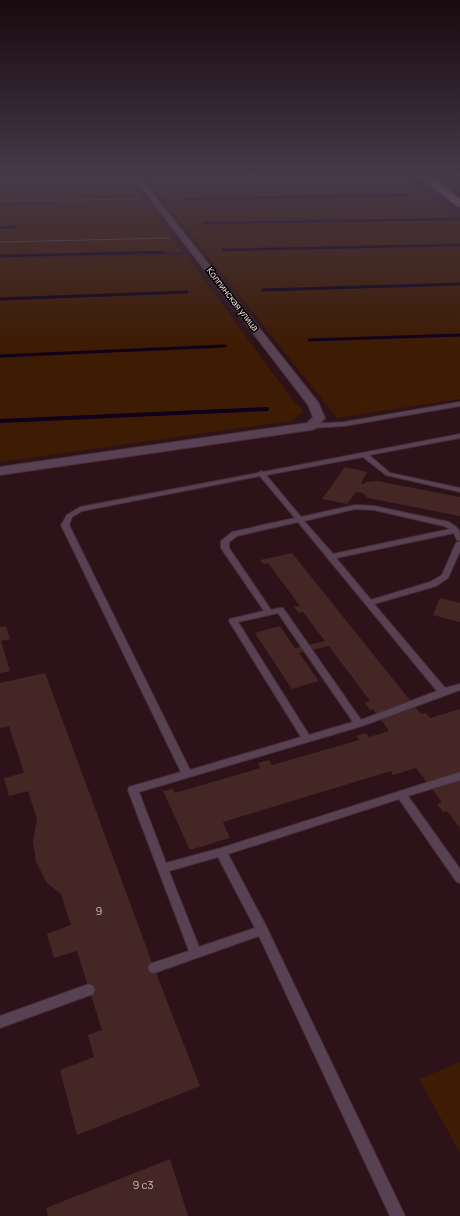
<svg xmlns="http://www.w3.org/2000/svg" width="460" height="1216" font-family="Manrope,sans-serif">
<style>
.green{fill:#3e1b03}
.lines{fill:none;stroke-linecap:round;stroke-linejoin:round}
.stream-far2{stroke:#0f001b;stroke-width:2.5}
.stream-far1{stroke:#0f001b;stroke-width:3}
.stream{stroke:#0f001b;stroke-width:4}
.building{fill:#442724}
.lane-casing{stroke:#462d34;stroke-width:2}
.street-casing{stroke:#462d34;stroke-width:2}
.primary-casing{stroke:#462d34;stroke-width:2}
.path{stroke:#867177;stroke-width:1;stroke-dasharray:1 1;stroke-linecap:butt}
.lane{fill:#584152;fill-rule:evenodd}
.street{fill:#584152;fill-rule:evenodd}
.primary{fill:#936588;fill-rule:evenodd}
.labels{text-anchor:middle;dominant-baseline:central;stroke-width:3.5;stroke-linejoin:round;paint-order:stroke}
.far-street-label{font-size:9px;fill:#fdf0f3;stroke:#0d0406}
.near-number-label{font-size:11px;fill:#cfbebf}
</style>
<rect width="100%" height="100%" fill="#2d121a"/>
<g class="green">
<polygon points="0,175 126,175 160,220 181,252 0,255"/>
<polygon points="290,175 402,175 460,220 460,399 337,418 146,178"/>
<polygon points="186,255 292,399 304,411 292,421 0,462 0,258"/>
<polygon points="460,1062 460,1153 419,1079"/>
</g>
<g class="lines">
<g class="stream-far2">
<polyline points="185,199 409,195"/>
<polyline points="204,223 460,219"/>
<polyline points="0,228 15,227"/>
<polyline points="223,250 460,245"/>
<polyline points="0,256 163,252"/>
</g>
<g class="stream-far1">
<polyline points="263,290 460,284"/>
<polyline points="0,299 187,292"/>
<polyline points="309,340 460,335"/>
<polyline points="0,356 225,346"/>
</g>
<polyline class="stream" points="0,421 267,409"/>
</g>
<g class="building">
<polygon points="345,467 367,472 361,483 364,484 366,482 377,481 460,497 460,516 368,498 363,493 356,492 347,504 322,499"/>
<polygon points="292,553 421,714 426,713 430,718 460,709 460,828 447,811 443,812 437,804 442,802 416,768 393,775 391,771 223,822 230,838 190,850 163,791 173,789 175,793 260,768 258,763 269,760 272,765 359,740 356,736 366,733 369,737 389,731 373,709 370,710 365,703 370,701 329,646 299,653 319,681 292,689 255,633 280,626 295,648 325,641 303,612 299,613 294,607 300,606 268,563 263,564 260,560"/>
<polygon points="440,598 460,603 460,622 433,615"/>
<polygon points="6,626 10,639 1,641 10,671 0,673 0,627"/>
<polygon points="45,673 154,968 200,1086 77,1135 60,1070 94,1057 88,1035 102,1030 77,951 54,958 47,934 71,925 61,894 47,883 36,862 33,842 37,819 28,791 9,796 4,778 24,773 9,726 0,728 0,683"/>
<polygon points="170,1159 188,1216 48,1216 46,1208"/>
</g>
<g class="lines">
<g class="lane-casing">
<g id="lane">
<polygon points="460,402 460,406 344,426 311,428 308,426 311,424 344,422"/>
<path d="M460,434V438L369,455L390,473L460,488V492L386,475L363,457L266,475L301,517L355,505L374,506L449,522C459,529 460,528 460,540H457L454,533L336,558L371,600L430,582L442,575L456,543L460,541V551L448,578L436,586L374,604L445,688L460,684V690L362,726L139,792L166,863L221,848L460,772V780L408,796L460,869V883L456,881L399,799L228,854L266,926L405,1216H390L259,936L154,973L150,972L148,968L150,964L189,951L128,790L129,787L181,772L61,525L67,515L80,507L258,473L261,471L263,472ZM260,476L295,518L232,532L221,541V548L264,611L230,619L229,621L301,737L190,770L69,525L72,517L82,511ZM355,509L374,510L444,526L450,529L333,554L304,521ZM298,522L437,691L361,720L283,608H280L271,610L229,548V542L237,536ZM278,613L353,722L309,735L238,622ZM218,857L255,928L199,947L169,871Z"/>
<polygon points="89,984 93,986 95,990 93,994 0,1028 0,1016"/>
</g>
</g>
<g class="street-casing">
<polygon id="street" points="132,175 138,175 318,402 325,418 315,429 311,430 0,475 0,467 307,423 313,417 308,405"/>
</g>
<g class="primary-casing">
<polygon id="primary" points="418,175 428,175 460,199 460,207 457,206"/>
</g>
<g class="path">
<polyline points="0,179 123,176"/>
<polyline points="7,190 131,188"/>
<polyline points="0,201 141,199"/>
<polyline points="0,201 7,190 21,175"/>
<polyline points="0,242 169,238"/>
</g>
<use href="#lane" class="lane"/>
<use href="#street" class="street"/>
<use href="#primary" class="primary"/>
</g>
<linearGradient id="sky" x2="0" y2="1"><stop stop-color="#190a0e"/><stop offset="0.51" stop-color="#463949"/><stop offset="1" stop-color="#463949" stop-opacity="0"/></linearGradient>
<rect width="460" height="345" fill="url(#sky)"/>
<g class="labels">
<g class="far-street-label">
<text transform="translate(233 299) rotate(52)">Колпинская улица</text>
</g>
<g class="near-number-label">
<text x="99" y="910">9</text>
<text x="143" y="1184">9 с3</text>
</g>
</g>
</svg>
